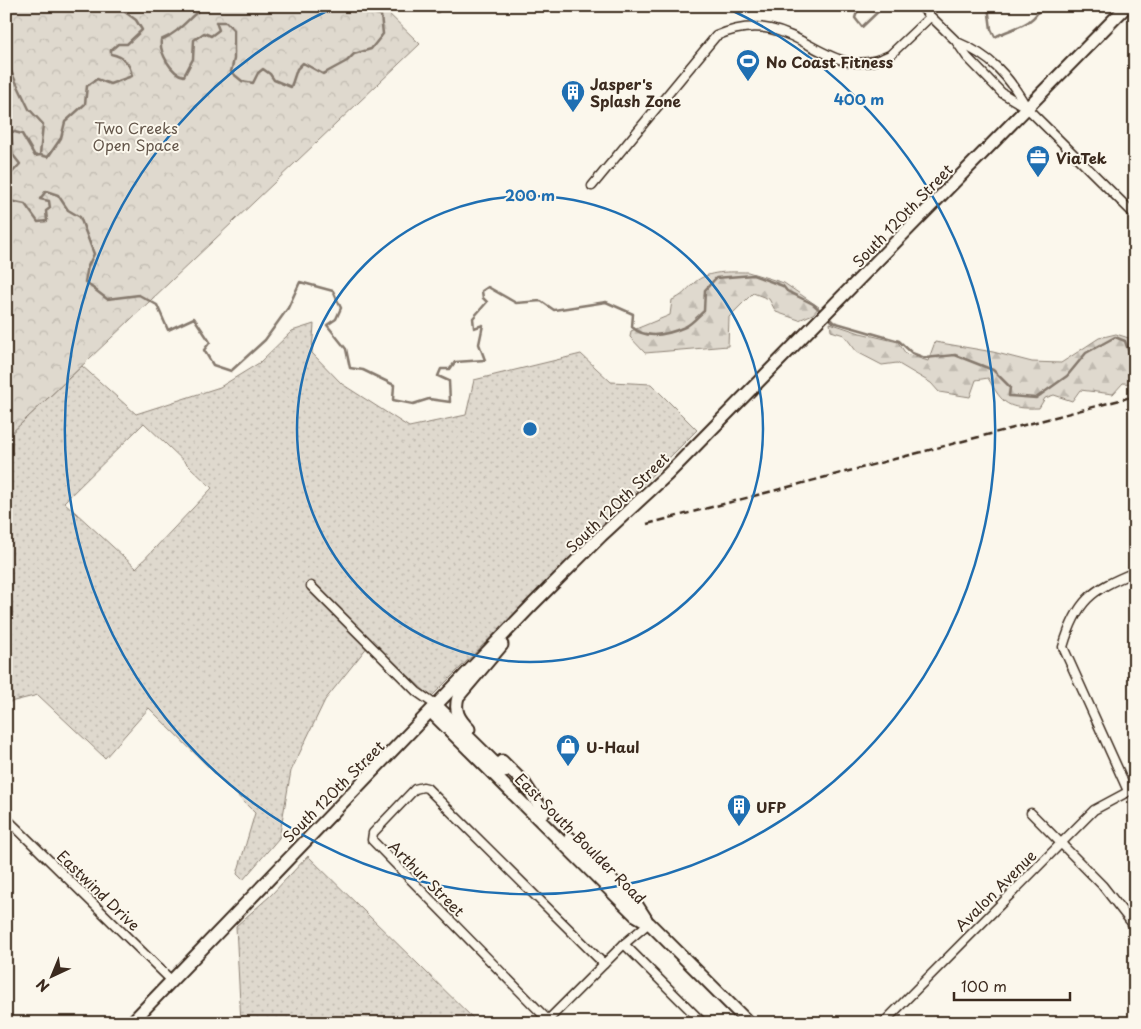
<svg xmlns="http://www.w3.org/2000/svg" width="1141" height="1029" font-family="'Playpen Sans',sans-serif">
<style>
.grass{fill:url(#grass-dots);stroke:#8d8276;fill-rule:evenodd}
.forest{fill:url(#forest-firs);stroke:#8d8276}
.park{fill:url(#park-crowns);stroke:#8d8276}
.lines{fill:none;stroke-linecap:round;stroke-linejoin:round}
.stream{stroke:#85796d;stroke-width:2.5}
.street-casing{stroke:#3b2a1e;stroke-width:11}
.secondary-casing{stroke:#3b2a1e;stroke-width:15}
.street{stroke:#fbf7ec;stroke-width:8}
.secondary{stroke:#fbf7ec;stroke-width:11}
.rail{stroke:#3b2a1e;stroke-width:2.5;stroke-dasharray:8 4;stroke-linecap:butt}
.ring{fill:none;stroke:#1f6fb2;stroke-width:2.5}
.labels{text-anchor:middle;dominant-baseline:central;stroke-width:4;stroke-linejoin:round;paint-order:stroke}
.poi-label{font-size:15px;font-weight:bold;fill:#3b2a1e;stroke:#fbf7ec;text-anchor:start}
.park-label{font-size:15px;fill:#64564a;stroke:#fbf7ec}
.street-label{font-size:15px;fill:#3b2a1e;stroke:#fbf7ec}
.centre{fill:#1f6fb2;stroke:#fbf7ec;stroke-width:2.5}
.ring-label{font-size:15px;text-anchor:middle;font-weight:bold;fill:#1f6fb2;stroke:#fbf7ec;stroke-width:4;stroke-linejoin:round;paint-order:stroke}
</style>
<defs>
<pattern id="grass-dots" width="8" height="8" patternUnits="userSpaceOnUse" patternTransform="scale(1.25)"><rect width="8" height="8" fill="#dfd9ce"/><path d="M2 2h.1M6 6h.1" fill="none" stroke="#c0bab0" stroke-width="1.8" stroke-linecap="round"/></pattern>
<pattern id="forest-firs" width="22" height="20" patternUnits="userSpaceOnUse" patternTransform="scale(1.25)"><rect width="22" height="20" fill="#dfd9ce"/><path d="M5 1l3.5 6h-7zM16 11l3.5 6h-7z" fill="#c0bab0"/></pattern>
<pattern id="park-crowns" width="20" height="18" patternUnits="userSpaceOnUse" patternTransform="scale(1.25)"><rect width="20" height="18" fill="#dfd9ce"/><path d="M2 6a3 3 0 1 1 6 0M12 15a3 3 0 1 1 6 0" fill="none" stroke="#c0bab0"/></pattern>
</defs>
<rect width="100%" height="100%" fill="#fbf7ec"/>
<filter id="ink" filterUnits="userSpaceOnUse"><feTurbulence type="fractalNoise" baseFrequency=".02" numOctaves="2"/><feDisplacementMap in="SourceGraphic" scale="10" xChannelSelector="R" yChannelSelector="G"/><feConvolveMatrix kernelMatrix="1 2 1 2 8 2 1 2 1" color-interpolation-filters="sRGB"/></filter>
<g filter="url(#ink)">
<g class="grass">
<path d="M314,324L312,353L342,384L409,427L466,415L474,380L581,354L611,382L651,384L697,430L431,697L372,641L325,700L291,771L279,838L243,880L237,874L255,813L149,708L105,758L38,695L6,703V438L82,366L136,414L220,387L259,363L292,331ZM144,423L212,488L136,568L64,502Z"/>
<polygon points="308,856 478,1023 241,1023 236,926 270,896"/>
</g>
<g class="forest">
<path d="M748,272L784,283L819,307L813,314L799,320L776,312L769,299L753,293L729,317L728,346L645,353L630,337L631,331L670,315L672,300C683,296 685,291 694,283C708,270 730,272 748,272Z"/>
<path d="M830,323L860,333L898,342L906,354L928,361L935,342L993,352L1032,362L1061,363L1099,338L1116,334L1135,340V384L1123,383L1113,394L1080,390L1072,401L1054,395L1045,398L1039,408C1008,409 1003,405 988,378L976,380L970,397L939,392L931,383L897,363L882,365L857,352L844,335L831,331Z"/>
</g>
<polygon class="park" points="6,6 381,6 420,44 6,438"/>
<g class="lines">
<g class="stream">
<path d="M197,6V12C185,23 176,34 161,40C159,52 171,74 184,76L193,59L194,40L204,33L211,36L219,30L216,22H226L234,30V59L231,72L242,81L253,83L258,73L263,69L270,74L274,80L291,87L297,69L303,63L323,74L347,61L354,54L371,49L383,34L381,15L366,12L368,6"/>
<polyline points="419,6 423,10 438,12 443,6"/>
<polyline points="563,6 565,6"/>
<polyline points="851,6 858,9 855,18 862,27 884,6"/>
<path d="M988,6L991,29L995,37C1012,27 1033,27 1041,6"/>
<polyline points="6,61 29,109 43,124 40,155 35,156 22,134 11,131 13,155 20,164 9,176 6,175"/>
<path d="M40,155L48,157L61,138L65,122L85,104L87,86L97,79L110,84L132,76C130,63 124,57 111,54V50L118,44H127L142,30L136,20L125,12V6"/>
<path d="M6,200L25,204L38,222L47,221L46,211L50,208L49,201L40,199L46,191L58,195L68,210L80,217L94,254L88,266L85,282L107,299L139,295L157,305L168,330L194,318L210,342L204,350L213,365L231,371L265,340L288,308L300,282L333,291L341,308L336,319L327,325L346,349L350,368L363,370L394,385L393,400L413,404L429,399L450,402L449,381L438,376L441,369H450L455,362L485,360L479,344L483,325L474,328L473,318L487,302L483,298L482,291L488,287L516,303L541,301L554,310L606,302L633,314L632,327C646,340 669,334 685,327C692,324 698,316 704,311L705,290L716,278L753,275L783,286L787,291L813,304L822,312"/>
<polyline points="828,317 833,322 899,341 912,353 925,358 955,355 993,370 1010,387 1009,396 1036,398 1067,376 1086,353 1115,337 1125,341 1135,371"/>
</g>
<g class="street-casing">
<g id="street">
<polyline points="920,6 956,41 967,57 1002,93 1027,108 1135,215"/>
<path d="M957,42C991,56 1009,76 1027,108"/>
<path d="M592,186L716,36C799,0 822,89 890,55L930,17"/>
<polyline points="311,586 417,692 437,706"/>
<path d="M1128,791L1063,647C1077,600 1091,590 1135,572"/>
<polyline points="1031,813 1102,885 1135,927"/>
<polyline points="6,818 172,981"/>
<polyline points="624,944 703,1023"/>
<polyline points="548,1020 372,840 373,833 415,789 423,787 427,788 604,964"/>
<polyline points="545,1023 624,944 649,923"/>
<polyline points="883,1023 1094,810 1135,788"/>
</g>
</g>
<g class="secondary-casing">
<g id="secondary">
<polyline points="437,706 504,772"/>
<polyline points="431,712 635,915 649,923 749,1023"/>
<path d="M469,729C459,719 454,711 458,697L502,645"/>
<polyline points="502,761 525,784 544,813"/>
<polyline points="570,838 637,905 646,919"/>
<polyline points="131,1023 533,604 601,536 667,475 1127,6"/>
</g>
</g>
<use href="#street" class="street"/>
<use href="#secondary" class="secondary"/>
<polyline class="rail" points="647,524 1135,396"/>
</g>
</g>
<g class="ring">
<circle cx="530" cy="429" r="233"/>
<path d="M727 8A465 465 0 1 1 333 8"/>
</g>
<defs>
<g id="stadium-pin" transform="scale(1.25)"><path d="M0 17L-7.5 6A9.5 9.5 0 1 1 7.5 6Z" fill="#1f6fb2" stroke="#fbf7ec"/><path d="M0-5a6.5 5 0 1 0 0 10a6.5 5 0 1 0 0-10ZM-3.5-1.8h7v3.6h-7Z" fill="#fff"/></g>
<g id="building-pin" transform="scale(1.25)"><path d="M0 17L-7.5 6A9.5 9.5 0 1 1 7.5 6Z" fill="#1f6fb2" stroke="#fbf7ec"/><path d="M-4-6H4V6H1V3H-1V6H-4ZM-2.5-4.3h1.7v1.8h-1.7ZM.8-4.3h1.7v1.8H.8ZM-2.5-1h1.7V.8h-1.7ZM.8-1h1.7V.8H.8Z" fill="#fff"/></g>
<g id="office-pin" transform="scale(1.25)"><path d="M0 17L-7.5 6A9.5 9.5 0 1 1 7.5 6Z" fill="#1f6fb2" stroke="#fbf7ec"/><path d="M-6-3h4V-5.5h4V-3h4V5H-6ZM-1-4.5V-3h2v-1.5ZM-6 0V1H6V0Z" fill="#fff"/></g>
<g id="shop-pin" transform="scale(1.25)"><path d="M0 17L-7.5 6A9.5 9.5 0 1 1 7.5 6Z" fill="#1f6fb2" stroke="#fbf7ec"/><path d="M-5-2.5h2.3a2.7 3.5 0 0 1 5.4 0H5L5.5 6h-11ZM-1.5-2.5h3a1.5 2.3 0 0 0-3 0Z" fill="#fff"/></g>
</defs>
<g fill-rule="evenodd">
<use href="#stadium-pin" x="748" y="61"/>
<use href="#building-pin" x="573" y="92"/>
<use href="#office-pin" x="1038" y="157"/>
<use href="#shop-pin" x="568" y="746"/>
<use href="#building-pin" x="739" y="806"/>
</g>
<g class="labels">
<g class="poi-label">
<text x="766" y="61">No Coast Fitness</text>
<text x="590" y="83">Jasper's<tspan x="590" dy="17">Splash Zone</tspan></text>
<text x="1056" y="157">ViaTek</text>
<text x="586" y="746">U-Haul</text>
<text x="756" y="806">UFP</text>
</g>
<g class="park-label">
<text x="136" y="127">Two Creeks<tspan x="136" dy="17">Open Space</tspan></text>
</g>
<g class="street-label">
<text transform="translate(902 215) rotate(-46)">South 120th Street</text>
<text transform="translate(617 502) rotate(-44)">South 120th Street</text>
<text transform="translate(333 791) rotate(-45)">South 120th Street</text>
<text transform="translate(581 838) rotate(45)">East South Boulder Road</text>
<text transform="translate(427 878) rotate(45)">Arthur Street</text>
<text transform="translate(99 890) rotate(44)">Eastwind Drive</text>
<text transform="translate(995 890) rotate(-45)">Avalon Avenue</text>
</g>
</g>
<circle cx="530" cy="429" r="8" class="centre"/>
<g class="ring-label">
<text x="859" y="105">400 m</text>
<text x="530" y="201">200 m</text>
</g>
<rect width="1141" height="1029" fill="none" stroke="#fbf7ec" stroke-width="25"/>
<rect x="12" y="12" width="1116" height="1004" fill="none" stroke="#3b2a1e" stroke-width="2" filter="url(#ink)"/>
<g transform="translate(52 976) rotate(224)" stroke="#fbf7ec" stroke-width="4" paint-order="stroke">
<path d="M0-4L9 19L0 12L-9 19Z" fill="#3b2a1e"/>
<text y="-8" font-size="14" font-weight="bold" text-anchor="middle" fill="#3b2a1e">N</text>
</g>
<path d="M954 992v8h116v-8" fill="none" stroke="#3b2a1e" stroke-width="2.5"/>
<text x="961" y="992" font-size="15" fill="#3b2a1e" stroke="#fbf7ec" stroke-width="4" paint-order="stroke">100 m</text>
</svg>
